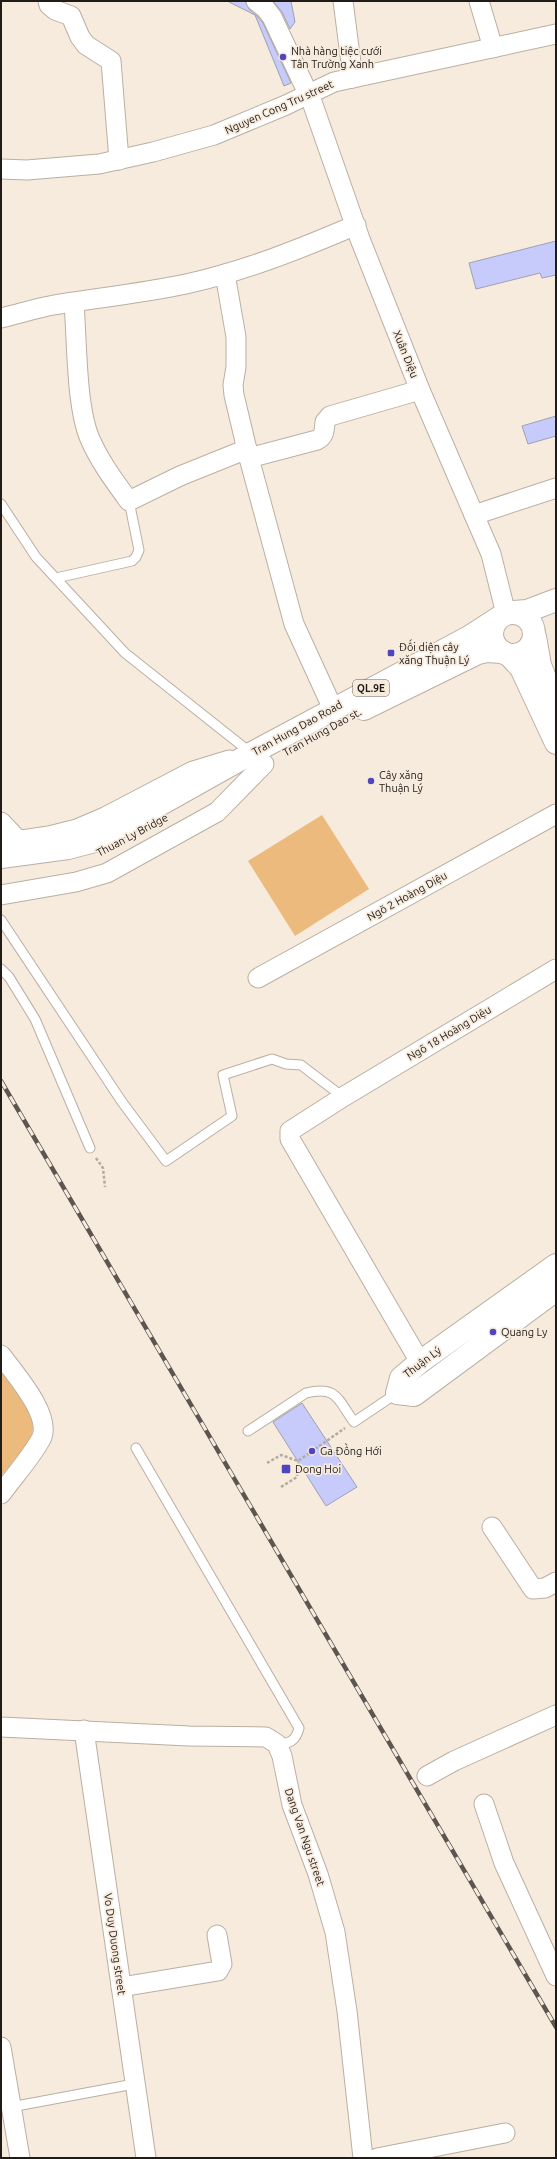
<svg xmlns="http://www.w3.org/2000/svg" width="557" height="2159" font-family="Ubuntu,sans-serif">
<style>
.green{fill:#edba7d}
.building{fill:#c7cbfb;stroke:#9fa0b0}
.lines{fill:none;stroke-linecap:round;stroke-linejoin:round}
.service-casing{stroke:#baafa2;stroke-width:11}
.minor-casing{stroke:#baafa2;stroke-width:21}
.tertiary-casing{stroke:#baafa2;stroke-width:24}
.primary-casing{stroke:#baafa2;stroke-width:24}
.path{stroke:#b4aba0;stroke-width:2.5;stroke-dasharray:3 2;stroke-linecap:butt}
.service{stroke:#fff;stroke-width:9}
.minor{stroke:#fff;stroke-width:19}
.tertiary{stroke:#fff;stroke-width:22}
.primary{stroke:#fff;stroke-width:22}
.rail-casing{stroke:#5d5650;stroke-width:4.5}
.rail{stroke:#f7ebde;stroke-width:3;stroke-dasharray:9;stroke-linecap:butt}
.poi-dot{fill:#5045bc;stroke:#f7ebde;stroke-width:1.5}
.labels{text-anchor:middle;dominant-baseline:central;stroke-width:3.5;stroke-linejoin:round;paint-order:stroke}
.shield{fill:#f7ebde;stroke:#605953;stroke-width:1}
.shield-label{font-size:10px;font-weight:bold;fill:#201b17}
.poi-label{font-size:11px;fill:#201b17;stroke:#f7ebde;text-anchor:start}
.street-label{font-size:11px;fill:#201b17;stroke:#f7ebde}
</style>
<rect width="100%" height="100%" fill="#f7ebde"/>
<g class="green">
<polygon points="322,815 369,889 295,936 248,861"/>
<path d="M1,1369C13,1385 39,1412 32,1434C30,1442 8,1468 1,1476Z"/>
</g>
<g class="building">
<polygon points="227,1 245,1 249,9 257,16 263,23 291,83 284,86 255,15"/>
<polygon points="273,1 291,1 295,22 290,29 282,12"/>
<polygon points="556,241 556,275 542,278 540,273 476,289 469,263"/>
<polygon points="556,416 556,436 528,444 522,426"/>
<polygon points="302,1403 357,1487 326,1506 273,1422"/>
</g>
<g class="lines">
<g class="service-casing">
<g id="service">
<polyline points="1,504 36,557 125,653 251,753"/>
<polyline points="56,578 132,561 136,557 139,550 129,501"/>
<polyline points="1,920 122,1102 166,1161 232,1116 223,1075 272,1059 286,1064 301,1065 343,1097"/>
<polyline points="1,969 9,977 35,1019 90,1148"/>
<path d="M248,1431L306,1393C337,1385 338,1400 354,1422L397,1393"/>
<path d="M136,1448L299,1728C296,1741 289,1744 277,1744"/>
<polyline points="11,2107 134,2084"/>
</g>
</g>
<g class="minor-casing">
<g id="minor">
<polyline points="48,1 49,5 55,10 71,16 80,37 86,45 111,61 119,160"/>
<polyline points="256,1 265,8 272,17 312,102 360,239 420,390 491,554 506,614"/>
<polyline points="343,1 353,78"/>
<polyline points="479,1 493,48"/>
<polyline points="1,169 27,170 99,164 153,152 214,135 286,105 334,82 556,34"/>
<polyline points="225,274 236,337 236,367 233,385 234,395 249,458 294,624 333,709"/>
<path d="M74,303C77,340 76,407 90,439C100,462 115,482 129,501L180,476L247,449"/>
<path d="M1,318C19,314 36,308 54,305C98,298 143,293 186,284C245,271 300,249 356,225"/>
<path d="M249,458L317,440C325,436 324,430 325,422L330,416L420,390"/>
<polyline points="474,515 556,488"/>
<polyline points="1,822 19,841"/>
<polyline points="1,843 49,836 77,829 105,817 193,771 229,760"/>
<polyline points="1,895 76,882 107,873 217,812 264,764"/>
<polyline points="258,978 556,814"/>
<path d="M1,1355C14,1373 53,1416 41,1439C30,1459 14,1476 1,1494"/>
<polyline points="420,1362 290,1139 290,1131 343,1097 556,969"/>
<polyline points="492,1527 533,1589 545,1588 556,1582"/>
<polyline points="1,1727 189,1736 266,1737 277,1744 282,1756 292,1805 318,1874 335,1932 347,2011 363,2158"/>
<polyline points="84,1730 146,2158"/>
<polyline points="427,1776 454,1761 556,1715"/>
<polyline points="484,1804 504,1863 556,1976"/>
<polyline points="121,1987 218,1971 222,1964 217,1935"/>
<polyline points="1,2047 20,2158"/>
<polyline points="377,2158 505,2133"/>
</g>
</g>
<g class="tertiary-casing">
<g id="tertiary">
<polyline points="513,612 527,611 556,600"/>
<polyline points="556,1265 420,1362 401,1378 397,1393 414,1395 556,1290"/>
</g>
</g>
<g class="primary-casing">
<g id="primary">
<circle cx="513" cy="634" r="21"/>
<polyline points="535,637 540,665 556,706"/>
<polyline points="509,655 521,668 556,743"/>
<polyline points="364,709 478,653 486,651 503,652"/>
<polyline points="1,857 68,848 95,841 252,753 469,637 500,617"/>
</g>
</g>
<g class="path">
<polyline points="96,1158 103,1168 105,1187"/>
<polyline points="267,1463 281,1455 298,1461 345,1428"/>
<polyline points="281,1487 297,1477 298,1461"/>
</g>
<use href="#service" class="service"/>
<use href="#minor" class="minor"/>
<use href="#tertiary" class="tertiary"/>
<use href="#primary" class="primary"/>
<g class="rail-casing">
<polyline id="rail" points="1,1081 556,2027"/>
</g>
<use href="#rail" class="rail"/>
</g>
<g class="poi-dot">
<circle cx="283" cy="57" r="4"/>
<rect x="387" y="649" width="8" height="8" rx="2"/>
<circle cx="371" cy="781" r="4"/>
<circle cx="493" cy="1332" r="4"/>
<circle cx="312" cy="1451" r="4"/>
<rect x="281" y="1464" width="10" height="10" rx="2"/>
</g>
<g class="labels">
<rect class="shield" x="353" y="680" width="36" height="16" rx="3"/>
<g class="shield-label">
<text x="371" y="688">QL.9E</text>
</g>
<g class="poi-label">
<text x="291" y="51">Nhà hàng tiệc cưới<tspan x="291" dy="13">Tân Trường Xanh</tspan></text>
<text x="399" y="647">Đối diện cây<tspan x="399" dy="13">xăng Thuận Lý</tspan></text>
<text x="379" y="775">Cây xăng<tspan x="379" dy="13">Thuận Lý</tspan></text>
<text x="501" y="1332">Quang Ly</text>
<text x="320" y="1451">Ga Đồng Hới</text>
<text x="295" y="1469">Dong Hoi</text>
</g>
<g class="street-label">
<text transform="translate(279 107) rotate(-24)">Nguyen Cong Tru street</text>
<text transform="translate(406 354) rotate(68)">Xuân Diệu</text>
<text transform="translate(297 728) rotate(-29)">Tran Hung Dao Road</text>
<text transform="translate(322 732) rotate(-29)">Tran Hung Dao st.</text>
<text transform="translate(132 835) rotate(-28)">Thuan Ly Bridge</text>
<text transform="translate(407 896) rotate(-29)">Ngõ 2 Hoàng Diệu</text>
<text transform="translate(449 1033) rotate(-31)">Ngõ 18 Hoàng Diệu</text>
<text transform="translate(422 1362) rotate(-37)">Thuận Lý</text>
<text transform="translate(305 1837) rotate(71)">Dang Van Ngu street</text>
<text transform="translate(115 1944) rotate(82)">Vo Duy Duong street</text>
</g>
</g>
<rect width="557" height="2159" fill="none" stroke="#201b17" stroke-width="4"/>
</svg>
